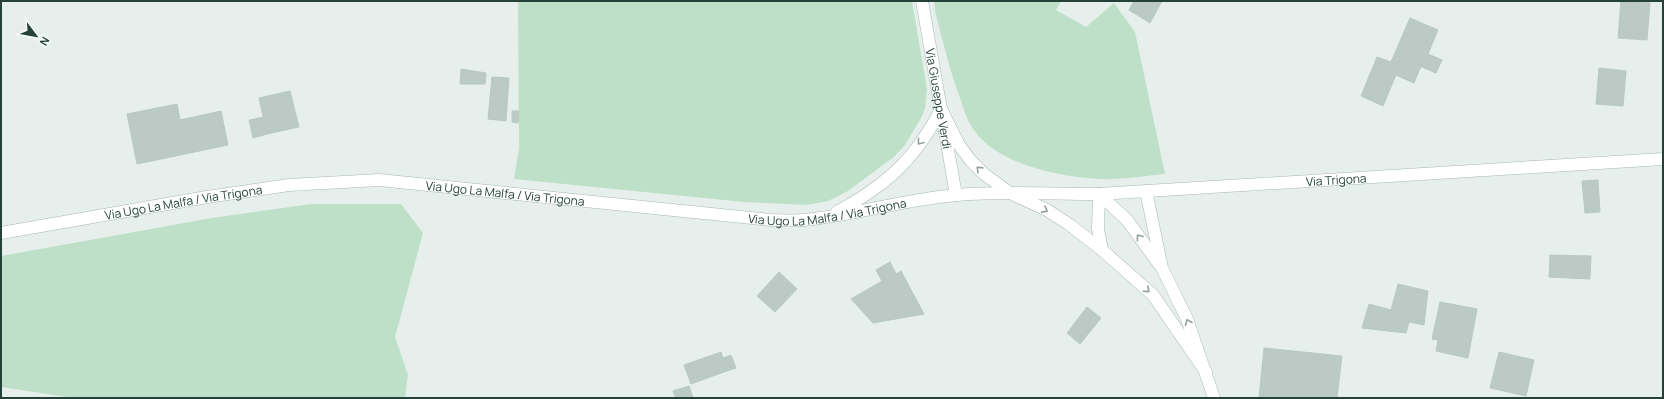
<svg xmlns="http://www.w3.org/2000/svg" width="1664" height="399" font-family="Manrope,sans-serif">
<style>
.green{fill:#bfe0c8}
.building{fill:#bbcac4;stroke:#b8c9c2}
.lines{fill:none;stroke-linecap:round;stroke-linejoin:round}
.tertiary-casing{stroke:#a8b8b2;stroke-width:13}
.tertiary{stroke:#fff;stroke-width:12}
.oneway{stroke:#92a09c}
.labels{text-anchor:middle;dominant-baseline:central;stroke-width:3;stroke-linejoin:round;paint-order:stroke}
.street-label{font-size:12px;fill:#24423a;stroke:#f7fbf9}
</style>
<rect width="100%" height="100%" fill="#e6efeb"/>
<g class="green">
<polygon points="518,1 912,1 927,89 925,108 921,118 905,145 895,156 848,191 828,201 807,205 744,202 514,179 519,148"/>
<path d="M934,1H1061L1056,10L1086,27L1114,3L1135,32L1165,174C1143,176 1120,180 1099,179C1057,176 992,164 970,124C966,117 964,109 961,101C950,72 943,42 935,11Z"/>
<polygon points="311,204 401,204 423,233 395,337 408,375 405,398 73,398 1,387 1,256 212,218"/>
</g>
<g class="building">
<polygon points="1134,1 1162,1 1150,23 1129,10"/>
<polygon points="1621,1 1650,3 1647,40 1618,38"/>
<polygon points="1410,18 1438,30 1428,54 1442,60 1436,73 1394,55"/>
<polygon points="1394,55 1421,66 1414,83 1387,71"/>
<polygon points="1377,57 1391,62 1387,71 1396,75 1383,106 1361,96"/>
<polygon points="1599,68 1626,71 1623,106 1596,104"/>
<polygon points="461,69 486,73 485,84 460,84"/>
<polygon points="492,77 509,78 506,121 488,119"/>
<polygon points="290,91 299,127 267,134 259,98"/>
<polygon points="177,104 180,120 221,111 228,145 137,164 127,114"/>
<polygon points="512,111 519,111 518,123 512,122"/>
<polygon points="264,117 267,134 253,138 249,120"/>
<polygon points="1598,180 1600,212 1585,213 1582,181"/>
<polygon points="1550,255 1591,256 1590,279 1549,277"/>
<polygon points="890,262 896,274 901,271 924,314 873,323 851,299 882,281 876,270"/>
<polygon points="779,272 797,289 775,312 757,296"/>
<polygon points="1398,284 1428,291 1424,325 1409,322 1406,333 1362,328 1369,304 1391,310"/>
<polygon points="1440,302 1477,309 1468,358 1436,351 1438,340 1432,339"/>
<polygon points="1087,307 1101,318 1080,344 1067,333"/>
<polygon points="1264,348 1342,356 1337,398 1259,398"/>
<polygon points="721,352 727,371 691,384 684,365"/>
<polygon points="1499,352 1534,360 1526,396 1490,388"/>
<polygon points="731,355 736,368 727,371 723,358"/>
<polygon points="689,386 693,398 676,398 673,391"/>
</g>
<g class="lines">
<g class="tertiary-casing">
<g id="tertiary">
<path id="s1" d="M922,1L956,195"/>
<polyline points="941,109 959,145 971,161 984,174 1010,193 1047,210 1070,225 1102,250 1153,295 1206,372"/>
<polyline points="1146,191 1162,268 1187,319 1214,398"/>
<polyline points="1099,194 1127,220 1159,264"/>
<polyline points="1099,194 1098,229 1102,250"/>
<path d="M837,212C849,205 860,199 871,191C901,171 925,141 941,109"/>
<path id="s2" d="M1,233L207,197L289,185L379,180L771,220C782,220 793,221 804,220C856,215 906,199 957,195C1004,191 1052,194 1099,194L1663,159"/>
</g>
</g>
<use href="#tertiary" class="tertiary"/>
</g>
<defs><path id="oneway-chevron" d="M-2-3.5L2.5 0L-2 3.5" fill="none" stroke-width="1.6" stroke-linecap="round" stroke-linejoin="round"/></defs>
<g class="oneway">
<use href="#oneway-chevron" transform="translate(920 142) rotate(128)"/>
<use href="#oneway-chevron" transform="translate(979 169) rotate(-136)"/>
<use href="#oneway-chevron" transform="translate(1045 210) rotate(29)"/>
<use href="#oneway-chevron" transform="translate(1139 237) rotate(-126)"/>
<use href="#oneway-chevron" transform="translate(1147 290) rotate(42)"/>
<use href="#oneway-chevron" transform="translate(1188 322) rotate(-112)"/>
</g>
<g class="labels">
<g class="street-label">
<text stroke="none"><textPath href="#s1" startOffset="99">Via Giuseppe Verdi</textPath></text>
<text stroke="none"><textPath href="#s2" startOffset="1344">Via Trigona</textPath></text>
<text stroke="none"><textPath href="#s2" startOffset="509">Via Ugo La Malfa / Via Trigona</textPath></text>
<text stroke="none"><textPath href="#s2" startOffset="185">Via Ugo La Malfa / Via Trigona</textPath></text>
<text stroke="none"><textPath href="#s2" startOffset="833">Via Ugo La Malfa / Via Trigona</textPath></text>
</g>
</g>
<rect width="1664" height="399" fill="none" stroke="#24423a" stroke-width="4"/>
<g transform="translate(36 36) rotate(122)" stroke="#f7fbf9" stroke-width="3" paint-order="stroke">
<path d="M0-3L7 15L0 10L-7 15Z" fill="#24423a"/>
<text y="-6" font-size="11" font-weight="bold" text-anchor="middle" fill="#24423a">N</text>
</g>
</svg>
